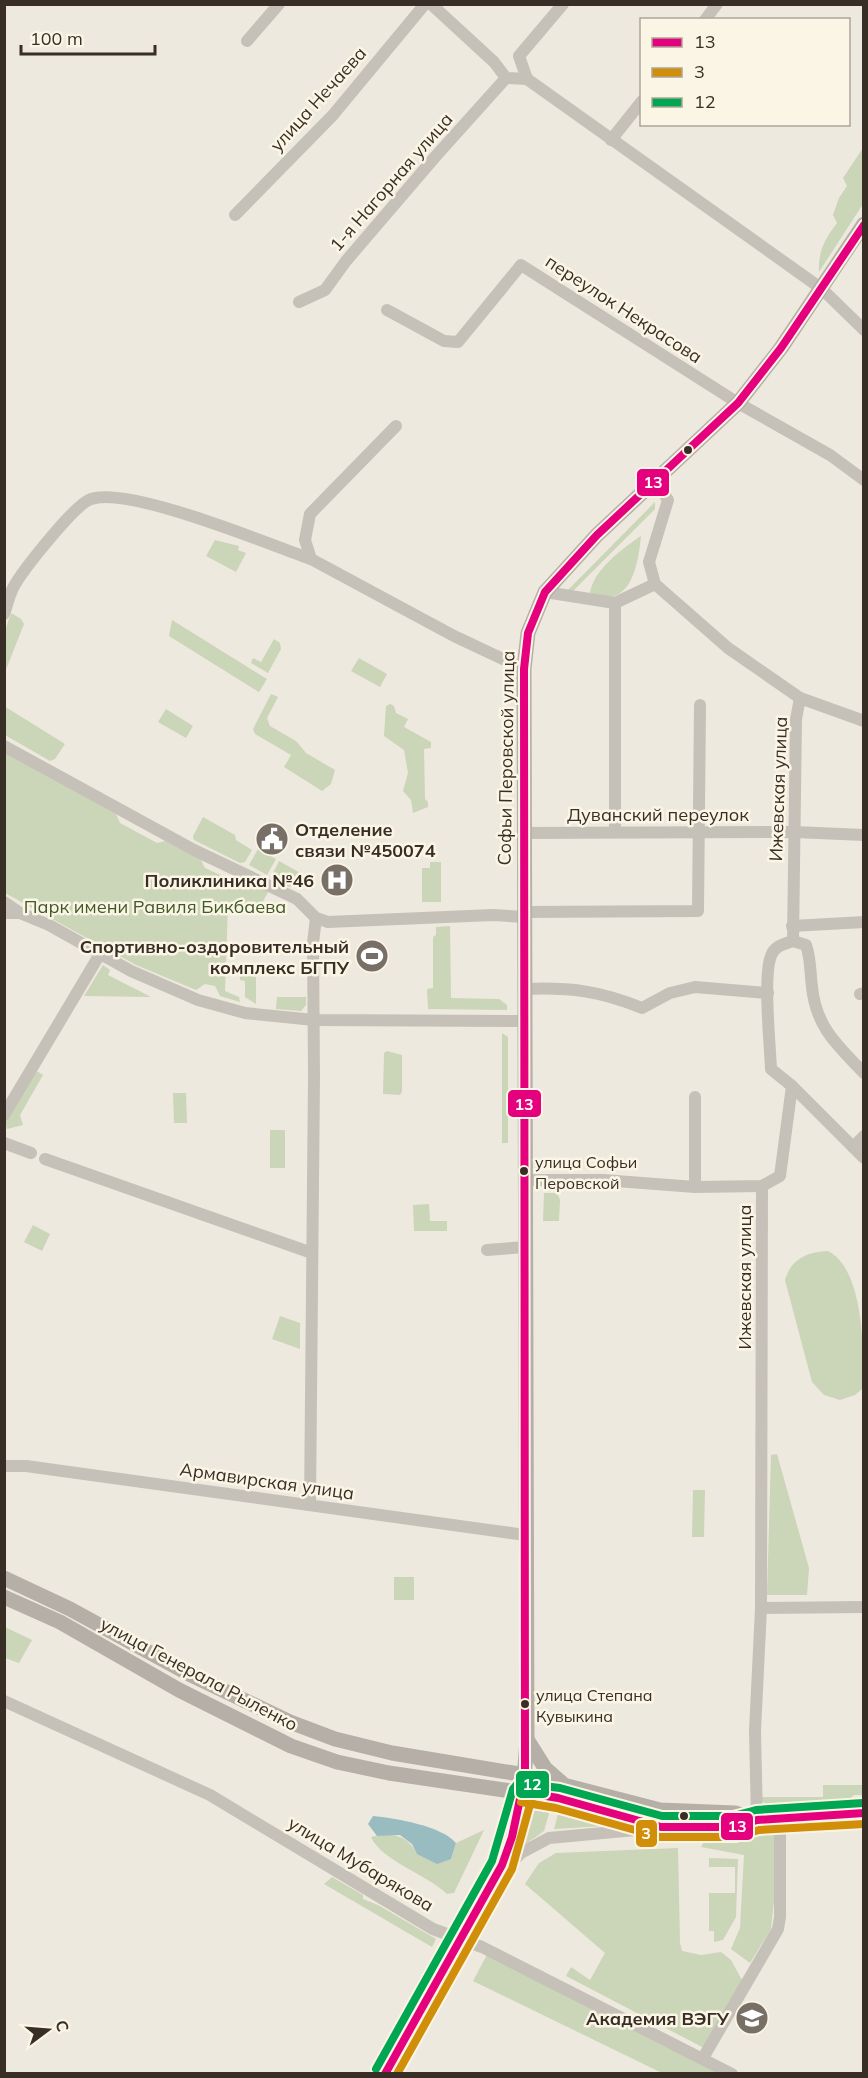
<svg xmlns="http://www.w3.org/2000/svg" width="868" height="2078" font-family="Mulish,sans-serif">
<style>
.green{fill:#cbd5b7}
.water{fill:#99bcc1}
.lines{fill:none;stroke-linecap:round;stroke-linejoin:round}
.minor{stroke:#c6c1b8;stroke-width:12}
.major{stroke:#b5afa7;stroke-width:15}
.bus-1-casing{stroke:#fbf5e5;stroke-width:12}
.bus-2-casing{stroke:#fbf5e5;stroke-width:12}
.bus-3-casing{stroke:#fbf5e5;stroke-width:12}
.bus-1{stroke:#e5007d;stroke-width:8}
.bus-2{stroke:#d18e08;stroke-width:8}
.bus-3{stroke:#00a651;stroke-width:8}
.bus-dot{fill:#382e26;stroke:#fbf5e5;stroke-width:2}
.labels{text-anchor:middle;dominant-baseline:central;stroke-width:5;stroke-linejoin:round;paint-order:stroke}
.bus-label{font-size:16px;fill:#382e26;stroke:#fbf5e5;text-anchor:start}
.street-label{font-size:18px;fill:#382e26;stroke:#fbf5e5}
.poi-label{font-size:18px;font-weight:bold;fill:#382e26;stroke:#fbf5e5;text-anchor:end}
.park-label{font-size:18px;fill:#3f5927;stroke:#fbf5e5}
.line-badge{stroke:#fbf5e5;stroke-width:2}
.badge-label{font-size:16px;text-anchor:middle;font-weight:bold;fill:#fff}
</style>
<rect width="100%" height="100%" fill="#eee9df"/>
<g class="green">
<path d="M863,148V204L819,272C818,251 825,239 837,223L833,215L839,198L847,186L843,178Z"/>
<polygon points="655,502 655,509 573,591 567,591"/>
<path d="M641,536C638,566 630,611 590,593C593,570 623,548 641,536Z"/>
<polygon points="215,540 239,546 238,550 246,553 236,572 206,556"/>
<polygon points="11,613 21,619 24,624 5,672 5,631"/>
<polygon points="172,620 267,679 259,692 169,636"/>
<polygon points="274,639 280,643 281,649 268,673 251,663 253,658 261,662"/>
<polygon points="359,658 387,674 380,687 351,671"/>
<polygon points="271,694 278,697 267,718 270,726 296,741 306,753 335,770 331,784 322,791 284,767 291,755 255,734 253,729"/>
<polygon points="390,704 394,706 396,713 408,719 404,727 431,742 431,748 424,749 425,799 428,802 428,807 413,813 411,800 403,791 408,773 404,750 384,736 386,706"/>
<polygon points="4,706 65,744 55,759 50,761 5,735"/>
<polygon points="166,709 193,726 186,738 158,722"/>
<polygon points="4,752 116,814 120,823 157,843 165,841 201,860 205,868 249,888 260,884 270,889 259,908 228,906 225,991 239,997 240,1002 220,996 215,986 205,984 196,990 136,965 5,893"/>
<polygon points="203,817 235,835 236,840 252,850 245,862 240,863 194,840 193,836"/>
<polygon points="258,849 276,859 267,875 249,865"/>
<polygon points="279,861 302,874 294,886 289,887 271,877"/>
<polygon points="430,862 441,862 441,902 422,902 422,868 430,868"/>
<polygon points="450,926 451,998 499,999 507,1005 507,1010 428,1009 427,989 433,988 433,937 436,935 436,927"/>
<polygon points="103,965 110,970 108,975 151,997 84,996"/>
<polygon points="240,965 253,966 256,972 256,1004 245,997 245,981 240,980"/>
<polygon points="277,997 306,997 306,1005 301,1011 276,1009"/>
<polygon points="502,1033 508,1037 508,1143 502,1143"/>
<polygon points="387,1051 402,1055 402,1092 400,1095 383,1094 384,1053"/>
<polygon points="35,1070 43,1075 20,1115 23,1125 7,1129 5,1121"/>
<polygon points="186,1093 187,1123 174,1123 173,1093"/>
<rect x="270" y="1130" width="15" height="38"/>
<polygon points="544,1193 557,1193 560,1200 559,1221 543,1221"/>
<polygon points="429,1204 430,1221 447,1221 447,1231 414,1231 413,1205"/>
<polygon points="33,1225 50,1234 42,1251 24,1242"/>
<path d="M828,1251C864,1269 864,1352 863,1388L855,1395L840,1400L824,1395L812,1382L785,1280C791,1259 807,1252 828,1251Z"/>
<polygon points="280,1316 300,1323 300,1349 272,1339"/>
<polygon points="777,1454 809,1568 807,1595 767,1595 771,1455"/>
<polygon points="693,1490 705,1490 704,1537 692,1537"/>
<rect x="394" y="1577" width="20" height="23"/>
<polygon points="5,1627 32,1640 19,1663 5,1658"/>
<polygon points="823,1785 863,1785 863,1795 854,1795 848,1801 766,1804 762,1801 762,1797 823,1797"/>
<polygon points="531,1798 552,1803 544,1831 520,1848"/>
<polygon points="560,1806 622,1825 554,1829"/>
<path d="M484,1830L454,1893L447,1894C426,1874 382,1861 371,1837C392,1833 407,1834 417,1854L451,1859L456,1843Z"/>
<polygon points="709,1833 776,1835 776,1882 771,1929 750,1963 731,1949 740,1928 744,1855 701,1847"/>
<polygon points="678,1848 680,1943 682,1951 701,1955 721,1952 731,1960 743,1982 704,2048 566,1976 571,1967 590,1980 605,1953 525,1884 539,1863 556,1853"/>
<polygon points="709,1858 738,1859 736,1917 723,1940 714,1942 714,1931 709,1931 709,1893 735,1893 735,1867 709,1867"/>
<polygon points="332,1877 363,1895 363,1899 378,1905 436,1939 432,1947 324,1884"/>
<polygon points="488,1953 723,2073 662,2073 473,1981"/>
</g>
<path class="water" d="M373,1816C395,1818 442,1826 456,1843L451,1859L437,1864L417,1854L412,1844L400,1835L377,1836L368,1824Z"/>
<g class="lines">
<g class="minor">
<polyline points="431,4 494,62 506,78 527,79 822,289 864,330"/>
<polyline points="705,20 717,4"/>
<polyline points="247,41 279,4"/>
<polyline points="527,79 519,56 563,4"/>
<polyline points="611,140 642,101"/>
<polyline points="235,215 333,115 425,4"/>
<polyline points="299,302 325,290 346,261 435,157 506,78"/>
<polyline points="387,310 444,341 458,342 521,265 738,403 830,455 864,480"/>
<polyline points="396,426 310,514 305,540 311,559 454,636 524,669"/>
<polyline points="655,480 668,500 649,562 655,584 728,648 800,698 864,721"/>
<polyline points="545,592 615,603"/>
<path d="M4,614C7,606 9,596 13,588C22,571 75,504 91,499C130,486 268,544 311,559"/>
<polyline points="4,746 194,850 297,899 316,918 328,922 493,915 524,917"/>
<polyline points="615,831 615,603 655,584"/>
<polyline points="525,833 794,832 864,835"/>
<polyline points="4,902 20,913"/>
<polyline points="524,912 698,911 700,705"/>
<polyline points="4,913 20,913 49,925 131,971 198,1000 245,1013 314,1020 525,1021"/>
<polyline points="792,926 864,922"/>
<path d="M793,941L806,945C811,959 810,972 812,987C816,1027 837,1045 864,1073"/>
<path d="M525,989C570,987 600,991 642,1008L670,993L695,987L768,993"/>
<polyline points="860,994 864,993"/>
<polyline points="792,1086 864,1158"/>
<polyline points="695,1097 695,1187"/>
<polyline points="4,1115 100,954"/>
<polyline points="4,1143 31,1153"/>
<polyline points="853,1147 864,1136"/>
<polyline points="45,1159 312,1253"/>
<path d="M525,1180H603L695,1187L762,1186L780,1176L792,1086L771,1069C770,1045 763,975 771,956C774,946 784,944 793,941L796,719L800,698"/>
<polyline points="487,1250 525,1247"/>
<polyline points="4,1466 26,1466 525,1535"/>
<polyline points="310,1505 314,1076 313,943 316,918"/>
<polyline points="761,1608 864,1607"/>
<polyline points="4,1701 210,1795 433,1929 482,1947 732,2074"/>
<polyline points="757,1820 755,1731 761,1608 762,1186"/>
<polyline points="501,1873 521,1853 549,1838 657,1828"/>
<polyline points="703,2058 778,1929 780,1917 780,1819"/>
<polyline points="385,2074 502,1865 512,1837 523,1792"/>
</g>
<g class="major">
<polyline points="4,1578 70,1609 189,1674 290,1722 335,1739 392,1753 525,1775 660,1810 735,1813 757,1820"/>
<polyline points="4,1597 60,1622 179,1690 291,1746 337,1762 389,1773 558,1798 633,1821 661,1827 735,1827 757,1820 864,1813"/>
<polyline points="528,1741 545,1768 562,1783"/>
<polyline points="523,1792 527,1740 524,669 528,633 545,592 597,535 738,403 781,348 864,224"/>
</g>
<g class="bus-1-casing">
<g id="bus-1">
<polyline points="523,1792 558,1798 661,1827 735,1827 757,1820 864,1813"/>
<polyline points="385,2074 502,1865 512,1837 525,1775 524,669 528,633 545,592 597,535 738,403 781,348 864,225"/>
</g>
</g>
<g class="bus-2-casing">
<g id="bus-2">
<polyline points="521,1802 556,1808 660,1837 736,1837 759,1830 864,1824"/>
<polyline points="397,2074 512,1869 533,1794"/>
</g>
</g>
<g class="bus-3-casing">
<polyline id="bus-3" points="376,2069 492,1861 513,1789 518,1783 560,1788 662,1816 733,1816 756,1810 863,1803"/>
</g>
<use href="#bus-1" class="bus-1"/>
<use href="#bus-2" class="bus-2"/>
<use href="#bus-3" class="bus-3"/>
</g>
<defs>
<g id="civic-disc" transform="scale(1.725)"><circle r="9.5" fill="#786f67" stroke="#fbf5e5"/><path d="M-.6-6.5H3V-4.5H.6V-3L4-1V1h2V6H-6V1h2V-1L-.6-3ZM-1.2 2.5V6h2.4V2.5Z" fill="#fff"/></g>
<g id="hospital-disc" transform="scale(1.725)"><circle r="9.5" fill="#786f67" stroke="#fbf5e5"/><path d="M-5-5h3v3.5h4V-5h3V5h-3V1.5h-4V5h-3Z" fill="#fff"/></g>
<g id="stadium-disc" transform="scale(1.725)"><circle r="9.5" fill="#786f67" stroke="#fbf5e5"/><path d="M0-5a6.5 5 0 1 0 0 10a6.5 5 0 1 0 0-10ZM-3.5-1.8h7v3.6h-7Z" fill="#fff"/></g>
<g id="university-disc" transform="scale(1.725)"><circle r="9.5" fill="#786f67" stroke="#fbf5e5"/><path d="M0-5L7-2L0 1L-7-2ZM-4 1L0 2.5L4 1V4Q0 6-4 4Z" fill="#fff"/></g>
</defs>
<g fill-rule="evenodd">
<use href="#civic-disc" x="272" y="839"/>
<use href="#hospital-disc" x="337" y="880"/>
<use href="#stadium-disc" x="372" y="956"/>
<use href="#university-disc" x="752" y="2018"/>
</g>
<g class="bus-dot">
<circle cx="688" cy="450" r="5"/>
<circle cx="524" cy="1171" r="5"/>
<circle cx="525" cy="1704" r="5"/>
<circle cx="684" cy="1816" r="5"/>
</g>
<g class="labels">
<g class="bus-label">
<text x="535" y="1162">улица Софьи<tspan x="535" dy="21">Перовской</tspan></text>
<text x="536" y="1695">улица Степана<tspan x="536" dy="21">Кувыкина</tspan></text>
</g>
<g class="street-label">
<text transform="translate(318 99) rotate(-48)">улица Нечаева</text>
<text transform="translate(391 182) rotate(-49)">1-я Нагорная улица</text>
<text transform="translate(624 309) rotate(33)">переулок Некрасова</text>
<text transform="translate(506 758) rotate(-89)">Софьи Перовской улица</text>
<text transform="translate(778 789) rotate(-88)">Ижевская улица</text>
<text x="658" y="814">Дуванский переулок</text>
<text transform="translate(744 1277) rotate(-90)">Ижевская улица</text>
<text transform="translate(267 1481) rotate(8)">Армавирская улица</text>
<text transform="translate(199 1674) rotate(28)">улица Генерала Рыленко</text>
<text transform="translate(361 1864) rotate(31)">улица Мубарякова</text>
</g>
<g class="poi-label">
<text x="295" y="829" text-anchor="start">Отделение<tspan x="295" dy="21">связи №450074</tspan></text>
<text x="314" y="880">Поликлиника №46</text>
<text x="349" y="946">Спортивно-оздоровительный<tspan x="349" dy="21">комплекс БГПУ</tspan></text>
<text x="729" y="2018">Академия ВЭГУ</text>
</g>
<g class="park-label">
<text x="155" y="906">Парк имени Равиля Бикбаева</text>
</g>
</g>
<g class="line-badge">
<rect x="636" y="468" width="34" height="29" rx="6" fill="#e5007d"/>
<rect x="507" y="1089" width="35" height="29" rx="6" fill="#e5007d"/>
<rect x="515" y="1770" width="35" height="29" rx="6" fill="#00a651"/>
<rect x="720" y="1812" width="34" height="29" rx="6" fill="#e5007d"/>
<rect x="635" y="1819" width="23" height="29" rx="6" fill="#d18e08"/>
</g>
<g class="badge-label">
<text x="653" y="488">13</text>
<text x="524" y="1110">13</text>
<text x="532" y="1790">12</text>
<text x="737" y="1832">13</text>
<text x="646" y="1839">3</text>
</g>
<rect width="868" height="2078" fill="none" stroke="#382e26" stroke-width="12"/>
<rect x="640" y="18" width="210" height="108" fill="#fbf5e5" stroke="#ada599" stroke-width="1.5"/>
<rect x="652" y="38" width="30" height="9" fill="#e5007d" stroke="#ada599" stroke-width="1.5"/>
<text x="694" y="48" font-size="18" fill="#382e26">13</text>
<rect x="652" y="68" width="30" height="9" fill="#d18e08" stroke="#ada599" stroke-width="1.5"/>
<text x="694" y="78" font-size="18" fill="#382e26">3</text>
<rect x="652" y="98" width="30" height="9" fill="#00a651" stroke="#ada599" stroke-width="1.5"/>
<text x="694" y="108" font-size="18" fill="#382e26">12</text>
<g transform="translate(48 2030) rotate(74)" stroke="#fbf5e5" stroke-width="4.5" paint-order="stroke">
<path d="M0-4.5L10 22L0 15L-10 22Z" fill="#382e26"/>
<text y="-9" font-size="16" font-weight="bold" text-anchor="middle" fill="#382e26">С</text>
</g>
<path d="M21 45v9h134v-9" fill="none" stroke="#382e26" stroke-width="3"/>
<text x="30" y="45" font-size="18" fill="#382e26" stroke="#fbf5e5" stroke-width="4.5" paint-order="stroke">100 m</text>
</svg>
